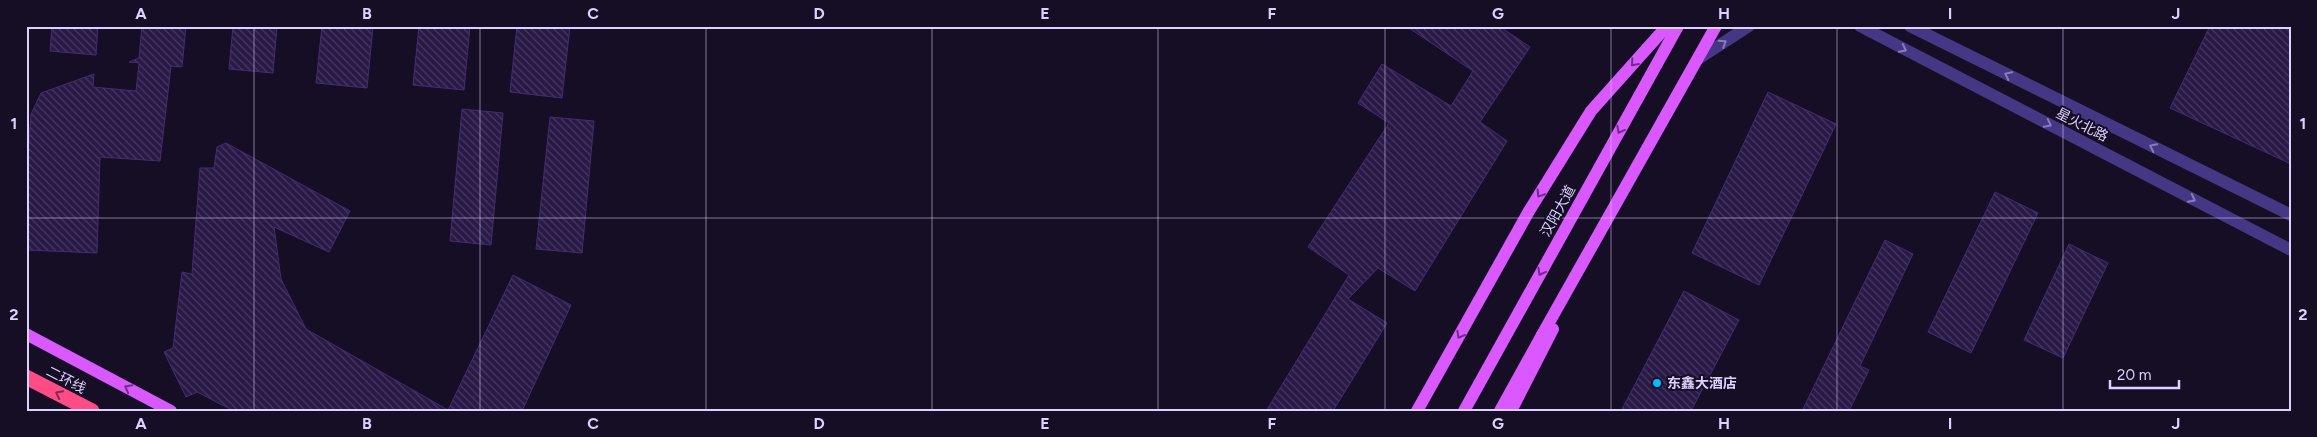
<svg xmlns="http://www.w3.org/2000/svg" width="2317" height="437" font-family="Figtree,'Noto Sans SC',sans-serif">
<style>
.building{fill:url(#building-back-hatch);stroke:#442b73}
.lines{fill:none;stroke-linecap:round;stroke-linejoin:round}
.minor{stroke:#463785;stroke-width:12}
.major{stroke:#da58ff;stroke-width:12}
.highway{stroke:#ff4c87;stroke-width:15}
.major-bridge{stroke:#da58ff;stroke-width:12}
.oneway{stroke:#8a7cbc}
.oneway2{stroke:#6e2f87}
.oneway3{stroke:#7e2a51}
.grid{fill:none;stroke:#ddd1ff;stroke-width:1;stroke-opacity:0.55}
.poi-dot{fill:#00bdfc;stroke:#150e25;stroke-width:2}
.labels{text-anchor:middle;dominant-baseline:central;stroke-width:4;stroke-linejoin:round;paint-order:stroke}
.street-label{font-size:14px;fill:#ddd1ff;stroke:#150e25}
.poi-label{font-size:14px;font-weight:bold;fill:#ddd1ff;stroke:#150e25;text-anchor:start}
.neatline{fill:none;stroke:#ddd1ff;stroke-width:2}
.grid-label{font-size:16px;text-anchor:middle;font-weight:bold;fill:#ddd1ff}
</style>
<defs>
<pattern id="building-back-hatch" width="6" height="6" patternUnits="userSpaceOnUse" patternTransform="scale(1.25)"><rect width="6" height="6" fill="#291946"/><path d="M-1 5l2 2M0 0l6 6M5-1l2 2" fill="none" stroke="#483962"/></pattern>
</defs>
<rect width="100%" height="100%" fill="#150e25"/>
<g class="building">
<polygon points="52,26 98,26 96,55 50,51"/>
<polygon points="142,26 186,26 182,67 171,66 160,161 100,157 97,253 26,250 26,182 31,114 41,93 94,74 93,87 136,91 139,63 129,62 139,58"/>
<polygon points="233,26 277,26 273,73 229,69"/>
<polygon points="322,26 373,26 367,88 316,83"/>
<polygon points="419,26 470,26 464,90 413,85"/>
<polygon points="517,26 570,26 562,98 510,92"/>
<polygon points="1406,26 1499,26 1530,47 1480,122 1507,141 1415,291 1378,268 1348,299 1387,323 1333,411 1266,411 1349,275 1308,247 1389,123 1358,103 1382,64 1451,106 1473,71"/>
<polygon points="2210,26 2291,26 2291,164 2170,108"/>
<polygon points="1768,92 1836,124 1759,285 1692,253"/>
<polygon points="462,109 503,113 491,245 450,241"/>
<polygon points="550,117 594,121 582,253 536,249"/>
<polygon points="226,143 350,211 329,252 274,227 281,279 306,329 448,410 513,275 571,305 522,411 234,411 197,392 186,397 164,352 173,348 182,272 192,274 200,168 214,168 217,147"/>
<polygon points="1995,192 2038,213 1971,353 1928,332"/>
<polygon points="1885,240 1913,254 1860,366 1869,370 1849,411 1802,411"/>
<polygon points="2069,244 2108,263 2063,358 2024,340"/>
<polygon points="1684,291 1739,320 1691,411 1621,411"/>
</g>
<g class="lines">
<g class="minor">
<polyline points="1860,26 2291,250"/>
<polyline points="1910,26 2291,215"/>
<polyline points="1698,59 1749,26"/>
</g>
<g class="major">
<polyline points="26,334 171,411"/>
<polyline points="1542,335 1716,26"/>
<polyline points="1417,411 1529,211 1591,111 1667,26"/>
<polyline points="1464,411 1678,26"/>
<polyline points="1511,411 1553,329"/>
</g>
<polyline class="highway" points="26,377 92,411"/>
<polyline class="major-bridge" points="1500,411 1542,335"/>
</g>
<defs><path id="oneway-chevron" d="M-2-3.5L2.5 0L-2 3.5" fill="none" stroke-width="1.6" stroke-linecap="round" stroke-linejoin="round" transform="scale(1.25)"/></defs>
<g class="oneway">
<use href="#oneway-chevron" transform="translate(1723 43) rotate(-33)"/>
<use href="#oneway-chevron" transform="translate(1903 49) rotate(27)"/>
<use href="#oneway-chevron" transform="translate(2008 75) rotate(-154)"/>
<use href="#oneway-chevron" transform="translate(2048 124) rotate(27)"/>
<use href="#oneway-chevron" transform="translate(2153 147) rotate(-154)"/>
<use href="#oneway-chevron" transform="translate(2192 199) rotate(27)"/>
</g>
<g class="oneway2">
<use href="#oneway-chevron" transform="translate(1634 63) rotate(132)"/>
<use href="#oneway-chevron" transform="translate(1620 130) rotate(119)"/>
<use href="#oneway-chevron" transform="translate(1540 194) rotate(122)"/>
<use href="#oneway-chevron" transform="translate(1541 272) rotate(119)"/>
<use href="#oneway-chevron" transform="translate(1460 335) rotate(119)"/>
<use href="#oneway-chevron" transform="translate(128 388) rotate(-152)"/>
</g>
<use class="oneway3" href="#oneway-chevron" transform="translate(59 394) rotate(-153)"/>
<path class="grid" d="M254,26V411M480,26V411M706,26V411M932,26V411M1158,26V411M1385,26V411M1611,26V411M1837,26V411M2063,26V411M26,218H2291"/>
<circle class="poi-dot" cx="1657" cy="383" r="5"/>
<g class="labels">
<g class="street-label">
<text transform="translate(2082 125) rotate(27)">星火北路</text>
<text transform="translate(1558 211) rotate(-61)">汉阳大道</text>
<text transform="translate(66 380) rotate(27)">二环线</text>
</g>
<g class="poi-label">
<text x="1667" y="383">东鑫大酒店</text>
</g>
</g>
<rect width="2317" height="437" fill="none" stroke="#150e25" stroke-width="55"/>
<path d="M2110 380v8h69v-8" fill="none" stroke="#ddd1ff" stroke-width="2.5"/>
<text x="2117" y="380" font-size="15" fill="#ddd1ff" stroke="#150e25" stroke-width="4" paint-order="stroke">20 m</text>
<rect x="28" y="28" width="2262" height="382" class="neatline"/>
<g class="grid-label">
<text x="141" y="19">A</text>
<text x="367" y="19">B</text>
<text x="593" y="19">C</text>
<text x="819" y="19">D</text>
<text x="1045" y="19">E</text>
<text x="1272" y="19">F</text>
<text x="1498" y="19">G</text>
<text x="1724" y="19">H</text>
<text x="1950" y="19">I</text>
<text x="2176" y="19">J</text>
<text x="14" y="129">1</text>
<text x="2303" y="129">1</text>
<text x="14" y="320">2</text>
<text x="2303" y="320">2</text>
<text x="141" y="429">A</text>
<text x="367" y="429">B</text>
<text x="593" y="429">C</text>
<text x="819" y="429">D</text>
<text x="1045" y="429">E</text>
<text x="1272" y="429">F</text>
<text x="1498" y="429">G</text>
<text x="1724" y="429">H</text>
<text x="1950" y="429">I</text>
<text x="2176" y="429">J</text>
</g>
</svg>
